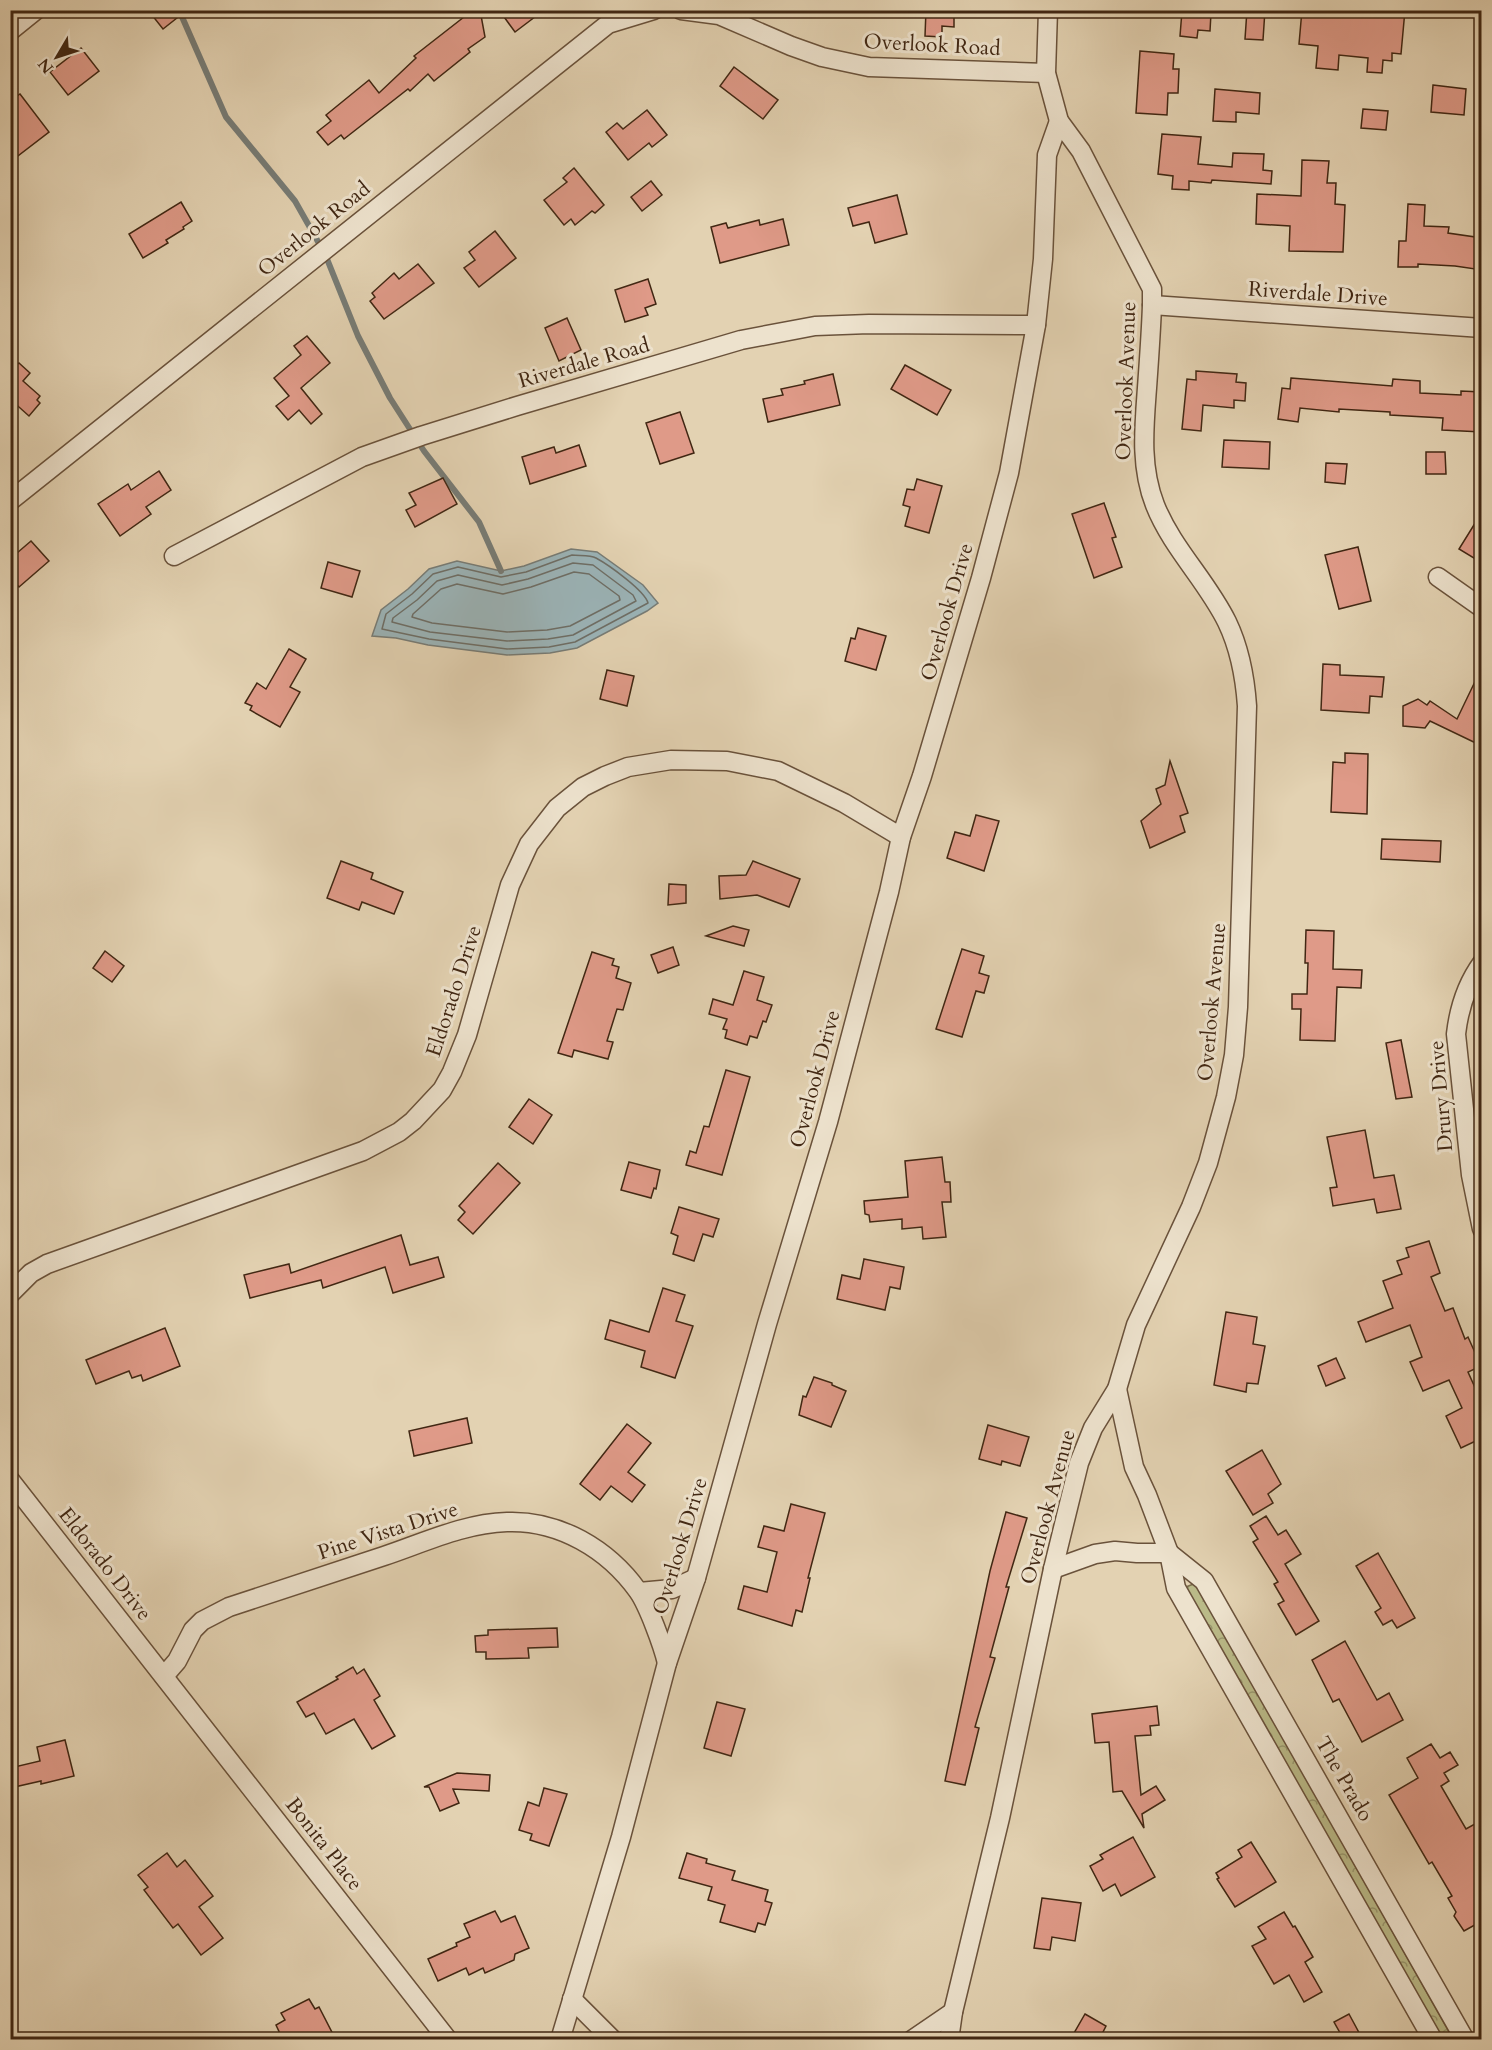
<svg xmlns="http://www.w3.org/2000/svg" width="1492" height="2050" font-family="Cardo,serif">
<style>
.forest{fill:url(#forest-crowns);stroke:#7e704e;stroke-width:1.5}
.water{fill:#9bb4b8;stroke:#777c76;stroke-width:1.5}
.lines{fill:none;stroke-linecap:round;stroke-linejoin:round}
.shore{stroke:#6e6e66;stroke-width:1.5}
.stream{stroke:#777c76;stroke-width:6}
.building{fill:#df9a88;stroke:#412713;stroke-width:1.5}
.minor-casing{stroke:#6a523b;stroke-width:21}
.minor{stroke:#ede2cd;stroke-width:18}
.labels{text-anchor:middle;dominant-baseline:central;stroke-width:6;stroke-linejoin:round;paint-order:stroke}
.street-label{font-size:21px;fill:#412713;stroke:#ede2cd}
</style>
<defs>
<pattern id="forest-crowns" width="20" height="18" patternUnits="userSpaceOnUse" patternTransform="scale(1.5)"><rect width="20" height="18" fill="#baba88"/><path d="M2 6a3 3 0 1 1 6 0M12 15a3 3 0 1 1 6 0" fill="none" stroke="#99976e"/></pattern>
</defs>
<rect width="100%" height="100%" fill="#e3d2b2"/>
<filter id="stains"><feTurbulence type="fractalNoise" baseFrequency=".00333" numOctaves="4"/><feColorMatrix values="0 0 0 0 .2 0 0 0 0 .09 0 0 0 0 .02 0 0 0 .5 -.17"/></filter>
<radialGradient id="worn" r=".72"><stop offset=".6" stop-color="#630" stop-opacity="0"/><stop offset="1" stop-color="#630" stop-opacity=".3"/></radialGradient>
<polygon class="forest" points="1196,1583 1453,2039 1438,2039 1181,1589"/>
<polygon class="water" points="571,549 597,552 643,585 658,603 647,611 577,648 550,653 507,655 428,645 396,638 372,636 381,610 408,589 429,569 457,561 501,571 524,566"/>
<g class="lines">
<g class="shore">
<path d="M572,555C579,556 590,555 596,558C609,565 645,591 648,603L575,642L549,647L507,649L429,639L382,629L386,614L412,594L433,574L458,567L501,577L526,572Z"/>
<polygon points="573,563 593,565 633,595 636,601 573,635 548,639 507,641 430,632 392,622 393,618 417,600 437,581 458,575 502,585 528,579"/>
<polygon points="574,572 589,574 619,596 620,600 570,626 547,630 507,632 432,623 412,617 413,614 441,589 457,584 503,594 531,587"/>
</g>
<polyline class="stream" points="179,10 226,117 295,201 325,254 358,336 390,398 424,451 479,522 501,571"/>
</g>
<g class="building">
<polygon points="148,10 187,10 163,29"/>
<polygon points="473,10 480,10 485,37 468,49 470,52 434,81 428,74 410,91 408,89 344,139 341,135 328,145 317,132 331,121 326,115 369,80 379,93 416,58 414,56"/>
<polygon points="499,10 544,10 515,32"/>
<polygon points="926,10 954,10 954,27 942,26 942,37 925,36"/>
<polygon points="1247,10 1265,10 1263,40 1245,39"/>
<polygon points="1302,10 1405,10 1401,54 1392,53 1392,61 1383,60 1382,73 1367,72 1368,58 1339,55 1338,70 1316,68 1318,46 1299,44"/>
<polygon points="1182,11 1211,13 1210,31 1198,30 1197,38 1180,36"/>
<polygon points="81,48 99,71 68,95 50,72"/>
<polygon points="1140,51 1174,54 1173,69 1179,69 1178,93 1168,93 1167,115 1136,113"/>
<polygon points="734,67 778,100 763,119 720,86"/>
<polygon points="1433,85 1466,89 1464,115 1431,112"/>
<polygon points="1215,89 1260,93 1259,114 1236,112 1236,122 1213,121"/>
<polygon points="20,94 49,132 10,162 10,101"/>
<polygon points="1363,109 1388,111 1386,130 1361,128"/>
<polygon points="647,110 667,135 652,147 649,143 628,160 606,132 617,123 623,129"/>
<polygon points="1162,134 1201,137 1198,164 1232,167 1233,153 1264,154 1263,170 1272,171 1271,184 1212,180 1211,183 1189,181 1189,190 1172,189 1173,176 1158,174"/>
<polygon points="1302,160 1329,161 1327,183 1336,183 1335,204 1345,205 1343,252 1289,251 1290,226 1256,224 1257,194 1301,196"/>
<polygon points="574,168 604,205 595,213 592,211 575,225 571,219 564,225 544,200 567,182 563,178"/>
<polygon points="651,181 662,195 642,211 631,197"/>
<polygon points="897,195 907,234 875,243 869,222 853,226 848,208"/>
<polygon points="181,202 192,221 183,227 184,229 166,240 168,243 143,258 129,234"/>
<polygon points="1408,204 1425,205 1424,226 1449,227 1448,233 1482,238 1482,270 1455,266 1418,264 1418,267 1398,267 1399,241 1406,241"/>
<polygon points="783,219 789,245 720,263 711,227 726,223 728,228 759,220 760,225"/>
<polygon points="495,231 516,258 479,287 464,268 475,260 469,252"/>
<polygon points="418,264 434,283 384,319 370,301 375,297 372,293 394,273 399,279"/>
<polygon points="648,279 656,304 645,308 648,315 625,322 615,290"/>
<polygon points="567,318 581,350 559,361 545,328"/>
<polygon points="307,336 330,363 301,388 322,414 311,424 299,410 288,420 276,406 289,396 274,378 301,355 294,346"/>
<polygon points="19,363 30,373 23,381 40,396 37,400 40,403 29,416 10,399 10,370"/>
<polygon points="905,365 951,390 937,415 891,389"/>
<polygon points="1196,371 1237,374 1236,382 1246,383 1245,401 1234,400 1234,408 1203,405 1201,431 1182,429 1187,379 1196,380"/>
<polygon points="833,374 840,405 768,422 763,399 783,395 781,389 805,384 804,381"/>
<polygon points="1291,378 1392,386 1393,379 1420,381 1420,393 1461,395 1461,391 1482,392 1482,432 1442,430 1443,418 1390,415 1390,412 1339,409 1339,412 1300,408 1298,422 1278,419 1282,388 1290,389"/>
<polygon points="680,412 694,453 660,464 646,423"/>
<polygon points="1224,440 1270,442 1269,469 1222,467"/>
<polygon points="579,445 586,466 530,484 522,457 554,447 556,453"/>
<polygon points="1426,452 1445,452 1446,474 1426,474"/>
<polygon points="1326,463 1347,464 1345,484 1325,482"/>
<polygon points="159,471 171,490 146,507 151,514 120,536 98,504 128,484 131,490"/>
<polygon points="443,478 457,504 415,527 406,510 416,505 409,493"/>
<polygon points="917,479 942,486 929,533 905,526 910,507 903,505 907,489 914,490"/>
<polygon points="1104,503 1116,537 1112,538 1122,567 1094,578 1072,514"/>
<polygon points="1482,512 1482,563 1459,549"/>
<polygon points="31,541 49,561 19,587 10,577 10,559"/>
<polygon points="1358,547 1371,601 1339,609 1325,555"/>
<polygon points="328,562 360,571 352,597 321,588"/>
<polygon points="858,628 886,636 876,670 845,661 851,638 855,639"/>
<polygon points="289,649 306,659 290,687 300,692 280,727 250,710 252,706 245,703 257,683 266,689"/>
<polygon points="1323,664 1340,665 1340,675 1384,677 1382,697 1370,696 1369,713 1321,710"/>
<polygon points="1482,667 1482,746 1430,721 1425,728 1403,726 1403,706 1418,699 1427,705 1430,701 1457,719"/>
<polygon points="607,670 634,676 627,706 600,699"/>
<polygon points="1345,753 1368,754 1367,814 1331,812 1333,762 1345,763"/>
<polygon points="1170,761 1188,813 1180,816 1185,832 1150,848 1141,821 1161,804 1156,789 1165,785"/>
<polygon points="976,815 999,821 984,871 947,858 955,832 970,836"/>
<polygon points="1382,839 1441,841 1440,862 1381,859"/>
<polygon points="341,861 373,873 371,879 403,892 394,914 362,902 359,910 327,898"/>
<polygon points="753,861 800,879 789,907 757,895 720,899 719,876 746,875"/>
<polygon points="669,884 686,885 686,903 668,905"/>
<polygon points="733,926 749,930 744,946 706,936"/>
<polygon points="1306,930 1334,931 1333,969 1362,970 1361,988 1337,987 1335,1041 1300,1040 1301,1009 1292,1009 1292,994 1307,994 1308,963 1305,963"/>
<polygon points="673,947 679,965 658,973 651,955"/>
<polygon points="962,949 984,956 979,973 989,976 984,993 976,991 962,1037 936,1029"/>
<polygon points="105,951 124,966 112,982 93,968"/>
<polygon points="592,952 614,959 612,965 619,967 616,978 631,983 623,1010 617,1009 607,1041 613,1042 608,1059 574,1050 572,1057 558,1053"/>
<polygon points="744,971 764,977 757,1000 772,1005 766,1022 763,1021 757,1038 750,1036 747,1045 725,1038 727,1030 723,1029 727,1019 709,1014 713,999 733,1005"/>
<polygon points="1401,1040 1412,1097 1396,1099 1386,1043"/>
<polygon points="726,1070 750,1077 722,1175 686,1165 690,1151 696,1153 704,1126 709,1127"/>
<polygon points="529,1099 552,1115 533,1144 509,1127"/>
<polygon points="1365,1130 1374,1178 1394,1175 1401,1209 1377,1213 1374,1199 1333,1206 1330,1188 1337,1187 1327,1137"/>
<polygon points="942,1157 945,1182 950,1182 951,1202 942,1202 946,1237 923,1239 922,1227 902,1229 902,1219 870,1222 869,1215 865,1214 864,1201 908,1197 905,1161"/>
<polygon points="629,1162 660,1170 656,1189 654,1188 651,1198 621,1190"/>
<polygon points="498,1163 520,1183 473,1234 458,1220 465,1212 459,1206"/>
<polygon points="679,1207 719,1219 713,1237 703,1234 694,1261 673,1254 678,1236 671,1233"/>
<polygon points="401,1235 410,1265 438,1257 444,1277 393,1293 385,1267 323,1288 321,1280 250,1298 244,1275 289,1264 291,1273"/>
<polygon points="1429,1241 1440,1273 1431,1277 1445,1311 1453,1308 1465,1339 1468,1337 1481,1366 1468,1372 1482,1403 1482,1438 1461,1448 1446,1416 1462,1408 1449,1380 1423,1391 1410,1362 1422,1357 1410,1325 1366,1342 1358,1322 1393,1308 1383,1281 1402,1274 1397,1261 1409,1257 1406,1248"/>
<polygon points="864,1259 904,1267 900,1289 890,1287 885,1310 837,1299 842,1275 860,1279"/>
<polygon points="663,1288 685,1295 676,1321 693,1326 675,1378 641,1367 645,1351 605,1339 610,1320 649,1332"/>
<polygon points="1226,1312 1257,1317 1253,1344 1265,1346 1258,1384 1247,1383 1246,1392 1214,1385"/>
<polygon points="165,1328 180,1366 143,1381 141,1375 132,1378 129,1371 96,1384 86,1360"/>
<polygon points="1336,1358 1345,1378 1326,1386 1318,1366"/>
<polygon points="814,1377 832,1383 832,1385 846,1391 831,1427 799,1415 803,1396 806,1397"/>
<polygon points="467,1418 472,1443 414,1456 409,1431"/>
<polygon points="627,1424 651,1443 628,1472 645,1485 632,1502 611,1486 600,1500 580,1484"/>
<polygon points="988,1425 1029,1437 1020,1466 1002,1461 1001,1465 979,1459"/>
<polygon points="1262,1450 1281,1484 1268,1494 1273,1503 1253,1515 1226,1471"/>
<polygon points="791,1504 825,1513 808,1578 810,1578 802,1612 796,1610 792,1626 738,1609 744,1586 767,1592 777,1552 758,1547 764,1526 784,1531"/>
<polygon points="1006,1512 1027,1518 1006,1587 1009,1587 990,1657 995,1658 975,1727 979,1728 965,1785 945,1781 990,1571"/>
<polygon points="1266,1516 1278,1535 1286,1530 1301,1554 1285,1564 1319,1621 1296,1635 1278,1604 1284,1601 1274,1584 1278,1582 1253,1542 1258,1539 1250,1526"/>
<polygon points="1378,1553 1415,1618 1397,1628 1392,1620 1383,1625 1375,1612 1381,1608 1356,1566"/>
<polygon points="557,1628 558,1647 528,1648 529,1658 486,1659 486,1652 476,1652 475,1636 488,1635 488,1630"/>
<polygon points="1345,1641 1377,1700 1389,1693 1403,1720 1362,1742 1339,1699 1333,1702 1312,1660"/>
<polygon points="353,1667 357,1674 364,1669 380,1696 374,1700 395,1736 372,1749 354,1719 326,1734 314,1713 306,1717 297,1702 338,1679 336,1677"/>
<polygon points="717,1702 745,1709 731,1756 704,1748"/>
<polygon points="1157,1706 1159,1725 1150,1726 1151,1735 1135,1736 1141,1795 1156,1786 1165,1800 1142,1814 1144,1828 1122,1791 1113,1792 1109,1742 1095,1743 1092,1714"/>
<polygon points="65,1740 74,1776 41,1784 41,1781 10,1788 10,1768 40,1761 37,1747"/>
<polygon points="1431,1744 1440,1758 1450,1752 1458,1765 1444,1773 1449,1781 1441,1786 1466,1829 1482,1820 1482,1921 1464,1931 1454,1916 1456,1912 1448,1898 1452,1896 1432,1862 1429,1864 1389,1795 1418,1778 1407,1758"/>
<polygon points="457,1773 490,1775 489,1791 453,1789 459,1803 440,1811 429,1787 424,1787"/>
<polygon points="544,1788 567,1794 549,1846 530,1840 532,1834 519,1830 528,1802 539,1806"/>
<polygon points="1133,1837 1155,1877 1121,1896 1115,1884 1103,1891 1090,1866 1103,1859 1100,1855"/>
<polygon points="1251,1842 1276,1882 1235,1907 1217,1879 1219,1878 1216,1873 1242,1857 1238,1850"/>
<polygon points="167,1853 177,1867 185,1860 213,1896 199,1907 223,1938 201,1955 178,1924 173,1928 144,1890 148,1887 138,1875"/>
<polygon points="687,1853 707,1859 706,1863 735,1871 732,1880 768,1890 765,1901 772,1903 765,1925 758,1923 755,1932 720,1922 725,1905 708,1900 712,1887 679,1878"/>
<polygon points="1042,1898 1081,1903 1075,1941 1052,1937 1050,1950 1034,1948"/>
<polygon points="495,1911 501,1922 515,1916 529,1948 515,1954 514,1960 485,1973 483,1968 469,1975 466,1968 438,1981 428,1959 457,1946 456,1943 470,1937 464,1924"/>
<polygon points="1284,1912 1293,1927 1295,1926 1313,1957 1305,1962 1322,1992 1304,2002 1289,1975 1274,1984 1252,1946 1266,1939 1258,1927"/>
<polygon points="309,1999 315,2009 319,2007 336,2040 283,2040 276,2025 285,2020 281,2013"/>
<polygon points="1085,2014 1106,2026 1099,2040 1070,2040"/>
<polygon points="1349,2014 1363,2040 1344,2040 1334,2022"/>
</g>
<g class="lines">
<g class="minor-casing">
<g id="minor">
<polyline points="681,10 719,15 791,46 822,57 869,67 1046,73"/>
<polyline points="10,31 36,10"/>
<polyline points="1152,305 1482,328"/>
<polyline points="10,501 608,24 654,10"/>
<polyline points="174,556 362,457 421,436 517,406 741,340 815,326 869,324 1036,325"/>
<polyline points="1438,577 1482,608"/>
<path d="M1482,963C1466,985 1459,1008 1456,1034L1471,1175L1482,1229"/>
<polyline points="10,1294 31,1273 47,1264 363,1151 399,1132 413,1121 442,1090 452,1072 467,1035 510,885 529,844 557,808 583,787 605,776 628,767 671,760 727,761 778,771 844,803 901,837"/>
<polyline points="1117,1389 1134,1467 1147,1495 1169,1553 1176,1588 1433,2040"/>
<polyline points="10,1480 448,2040"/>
<polyline points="1053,1569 1095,1554 1115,1551 1137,1553 1169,1553 1204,1581 1465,2040"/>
<polyline points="639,1592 672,1589 696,1578"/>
<path d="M164,1676L177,1661L193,1630L202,1621L229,1607C280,1590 332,1573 384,1556C423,1543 465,1523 507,1522C559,1520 608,1549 638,1591C648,1605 663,1646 667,1663"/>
<polyline points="572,1999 613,2040"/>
<polyline points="560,2040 621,1837 667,1663 696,1578 767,1324 828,1122 889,892 901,837 922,776 981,578 1009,473 1036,325 1043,259 1047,155 1059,121"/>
<polyline points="912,2040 953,2012"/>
<path d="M949,2040L953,2012L1000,1818L1053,1569L1079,1463L1093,1428L1117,1389L1136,1325L1191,1207L1208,1163L1226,1097L1234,1055L1238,1007L1247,706C1245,677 1240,649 1227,622C1207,581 1172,548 1155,505C1140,467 1144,428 1147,388C1149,360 1151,333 1152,305V289L1081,151L1059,121L1046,73L1048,10"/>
</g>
</g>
<use href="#minor" class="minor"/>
</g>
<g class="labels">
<g class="street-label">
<text transform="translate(932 45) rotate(3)">Overlook Road</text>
<text transform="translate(314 229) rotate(-39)">Overlook Road</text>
<text transform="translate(1318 294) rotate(4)">Riverdale Drive</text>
<text transform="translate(584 363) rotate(-16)">Riverdale Road</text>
<text transform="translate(1126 381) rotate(-88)">Overlook Avenue</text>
<text transform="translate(947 612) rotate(-74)">Overlook Drive</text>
<text transform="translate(454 991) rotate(-72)">Eldorado Drive</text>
<text transform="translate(1212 1002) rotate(-85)">Overlook Avenue</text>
<text transform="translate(815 1079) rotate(-75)">Overlook Drive</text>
<text transform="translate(1441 1096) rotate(-95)">Drury Drive</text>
<text transform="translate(1048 1507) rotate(-75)">Overlook Avenue</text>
<text transform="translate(388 1531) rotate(-18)">Pine Vista Drive</text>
<text transform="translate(680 1546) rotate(-73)">Overlook Drive</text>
<text transform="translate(105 1564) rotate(52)">Eldorado Drive</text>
<text transform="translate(1344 1779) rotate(60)">The Prado</text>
<text transform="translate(324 1844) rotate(52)">Bonita Place</text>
</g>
</g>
<rect width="1492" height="2050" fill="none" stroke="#e3d2b2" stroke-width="36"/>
<rect x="12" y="12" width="1468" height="2026" fill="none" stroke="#412713" stroke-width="3"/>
<rect x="18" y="18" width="1456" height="2014" fill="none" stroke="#412713" stroke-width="1.5"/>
<g transform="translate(57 57) rotate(231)" stroke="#ede2cd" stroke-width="4.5" paint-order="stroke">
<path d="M0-4.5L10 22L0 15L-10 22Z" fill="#412713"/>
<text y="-9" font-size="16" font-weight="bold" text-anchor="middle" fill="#412713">N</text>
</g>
<rect width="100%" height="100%" filter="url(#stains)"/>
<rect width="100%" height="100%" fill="url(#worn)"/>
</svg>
